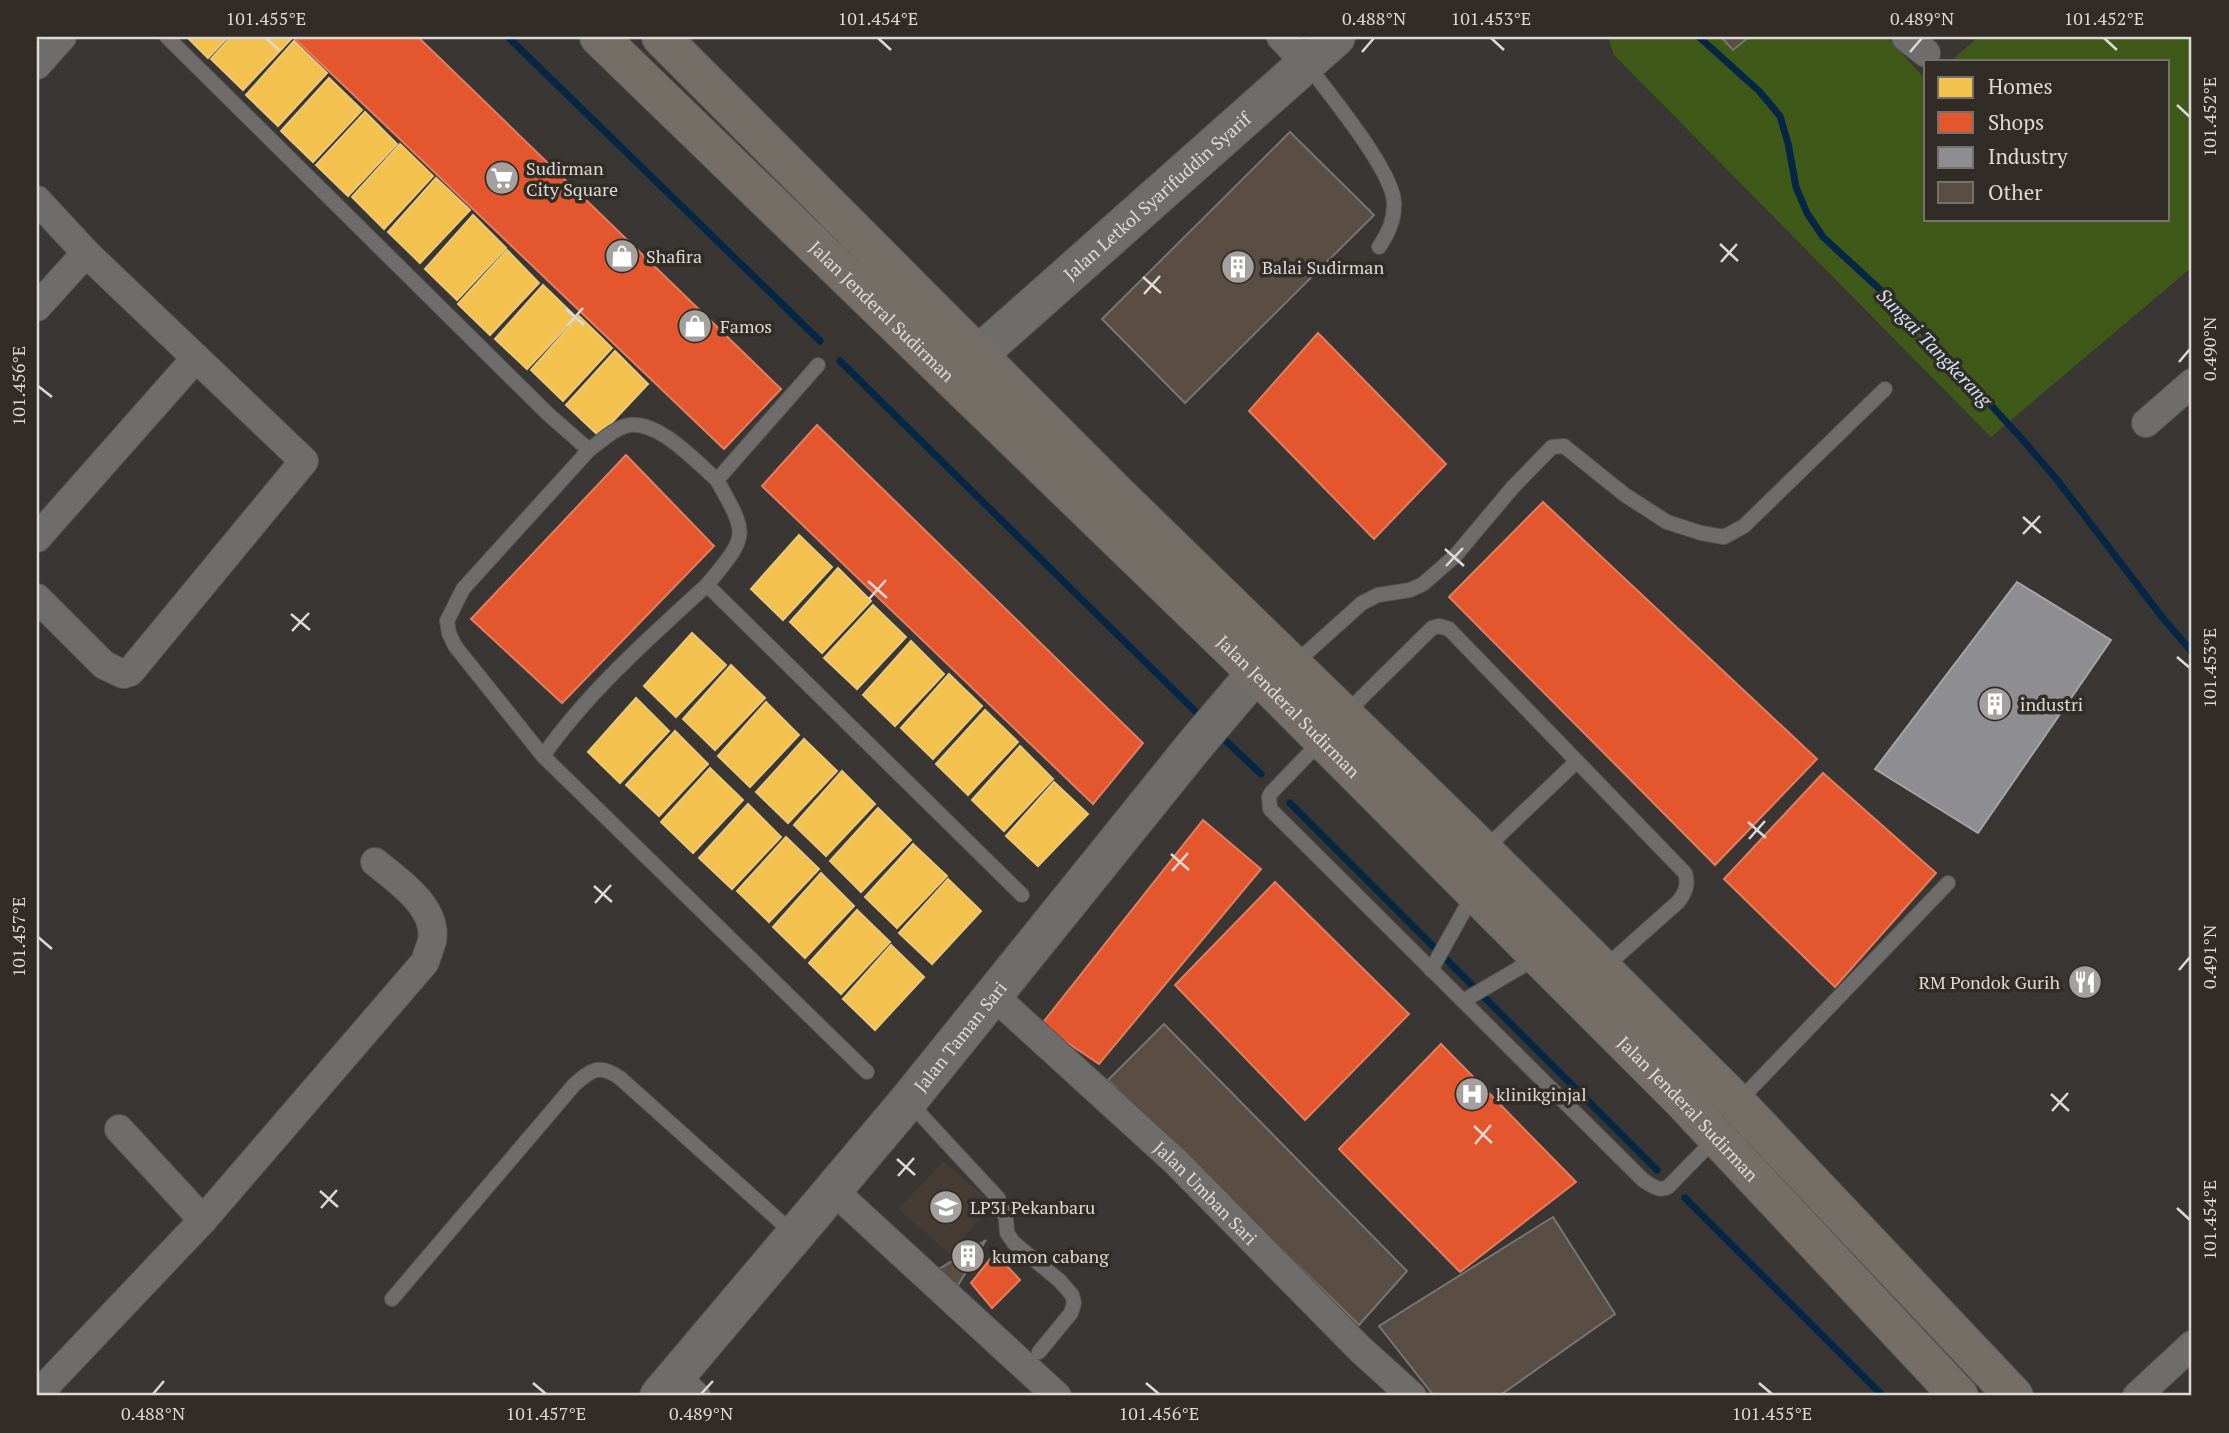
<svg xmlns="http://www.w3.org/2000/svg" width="2229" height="1433" font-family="'PT Serif',serif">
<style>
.built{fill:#473c34}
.green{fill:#3f5a18}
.homes{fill:#f2c14e;stroke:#ecc877;stroke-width:2}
.shops{fill:#e4572e;stroke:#e27e61;stroke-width:2}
.industry{fill:#8d8d92;stroke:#a5a4a7;stroke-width:2}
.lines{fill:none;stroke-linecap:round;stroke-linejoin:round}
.stream{stroke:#052745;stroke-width:7}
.building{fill:#5a4d44;stroke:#787573;stroke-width:2}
.lane-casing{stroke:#565351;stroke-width:16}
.street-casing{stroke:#565351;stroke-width:30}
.secondary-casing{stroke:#565351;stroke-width:40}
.primary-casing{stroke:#565351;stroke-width:40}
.lane{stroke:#6f6d6b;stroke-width:14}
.street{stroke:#6f6d6b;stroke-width:28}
.secondary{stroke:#6f6d6b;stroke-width:38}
.primary{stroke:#756e67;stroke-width:38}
.ticks{fill:none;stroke:#ddd9d7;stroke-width:2.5}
.labels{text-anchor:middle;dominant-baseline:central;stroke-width:7;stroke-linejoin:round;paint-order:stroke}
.poi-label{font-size:18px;fill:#ddd9d7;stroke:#322c27;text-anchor:start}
.street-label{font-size:18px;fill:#ddd9d7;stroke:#322c27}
.water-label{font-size:19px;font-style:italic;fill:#d0e2f4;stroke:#322c27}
.neatline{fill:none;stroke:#ddd9d7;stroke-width:2.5}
.ticks-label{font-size:18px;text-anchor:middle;fill:#ddd9d7}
</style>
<rect width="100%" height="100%" fill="#393634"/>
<polygon class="built" points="943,1161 993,1204 949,1254 899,1209"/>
<polygon class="green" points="1608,37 1887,37 1926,80 1926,219 2168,219 2168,61 1951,61 1978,37 2192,37 2192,267 1991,437 1614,55"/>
<g class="homes">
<polygon points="187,37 228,37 208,58"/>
<polygon points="231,37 291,37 292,38 243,90 211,59"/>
<polygon points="294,41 327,73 278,126 246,95"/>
<polygon points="329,78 362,110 313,162 281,131"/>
<polygon points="365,112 397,144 348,196 316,165"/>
<polygon points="400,144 433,176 384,229 352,197"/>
<polygon points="436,178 470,210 420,263 388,232"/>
<polygon points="473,215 506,248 457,300 425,269"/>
<polygon points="507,250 539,283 490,335 458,304"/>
<polygon points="543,285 576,317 527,369 495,339"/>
<polygon points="579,316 612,348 563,401 531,370"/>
<polygon points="615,351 648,384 599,436 566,405"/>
<polygon points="799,535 832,567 783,620 751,589"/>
<polygon points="838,568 871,601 822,653 790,622"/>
<polygon points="873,605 906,637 857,689 824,658"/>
<polygon points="692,633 726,665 676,717 644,686"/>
<polygon points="911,641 944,674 895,726 863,695"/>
<polygon points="731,665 765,698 715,750 683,719"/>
<polygon points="949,674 982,706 933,759 901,728"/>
<polygon points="636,698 669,731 620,783 588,752"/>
<polygon points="766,702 799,735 750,787 718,756"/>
<polygon points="985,710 1018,742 968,795 936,764"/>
<polygon points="675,731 708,764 659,816 626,785"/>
<polygon points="804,739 837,771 788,823 756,792"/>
<polygon points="1020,746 1053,779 1004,831 972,800"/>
<polygon points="710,768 743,800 693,853 661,822"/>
<polygon points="842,771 875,804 826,856 794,825"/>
<polygon points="1054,782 1088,814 1038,866 1006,836"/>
<polygon points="748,804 781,837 732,889 699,858"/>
<polygon points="878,808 911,840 861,892 830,861"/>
<polygon points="786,837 819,869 769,922 737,891"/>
<polygon points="913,844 947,876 897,928 865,897"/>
<polygon points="821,873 854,906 805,958 773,927"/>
<polygon points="948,879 981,911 932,964 899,933"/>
<polygon points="857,910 890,942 841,994 809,963"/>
<polygon points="891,945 924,977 875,1030 843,999"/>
</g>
<g class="shops">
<polygon points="293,37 418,37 781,389 724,449"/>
<polygon points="1318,333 1446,464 1374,539 1249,411"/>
<polygon points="817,425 1143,743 1093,804 762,486"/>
<polygon points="626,455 714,546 562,703 471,619"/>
<polygon points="1543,502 1817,759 1715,865 1449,597"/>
<polygon points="1823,773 1936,873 1835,987 1724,879"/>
<polygon points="1203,820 1261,869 1099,1064 1041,1025"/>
<polygon points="1275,882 1409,1014 1305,1120 1175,985"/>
<polygon points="1441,1044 1576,1182 1460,1272 1339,1149"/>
<polygon points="995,1253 1020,1280 992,1308 971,1283"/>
</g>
<polygon class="industry" points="2017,582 2111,640 1978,833 1875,769"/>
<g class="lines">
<g class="stream">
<polyline points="508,37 820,341"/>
<polyline points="1699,37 1759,91 1780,116 1788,143 1796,187 1807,213 1823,237 1911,318 2022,439 2058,481 2162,617 2192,652"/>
<polyline points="840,361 1200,716"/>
<polyline points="1225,740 1261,774"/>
<polyline points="1290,803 1657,1170"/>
<polyline points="1685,1198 1883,1396"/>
</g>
</g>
<g class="building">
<polygon points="1721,37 1749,37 1733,50"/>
<polygon points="1290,132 1374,215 1185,403 1102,319"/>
<polygon points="1164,1024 1407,1271 1359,1325 1108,1080"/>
<polygon points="1553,1217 1615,1314 1499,1396 1434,1396 1379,1326"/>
<polygon points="986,1240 958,1285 934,1272"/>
</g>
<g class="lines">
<g class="lane-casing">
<g id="lane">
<polyline points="167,37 548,414 589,450 463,589 447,621 449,633 455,646 543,756"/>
<path d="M1307,64C1328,93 1392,169 1394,202C1395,218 1388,234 1379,247"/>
<path d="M818,365L717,480C749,537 748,535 707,585L1022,895"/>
<path d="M589,450C600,442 612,430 625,426C656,417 695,461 717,480"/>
<path d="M707,585C649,638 588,692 543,756L867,1072"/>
<polyline points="1293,665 1362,603 1378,595 1410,590 1423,584 1455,556 1513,487 1552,447 1564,446 1625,495 1667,522 1701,533 1724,537 1744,526 1885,389"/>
<path d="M1345,714L1432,628L1439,626L1449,629L1685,873C1689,885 1685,893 1678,902L1605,967"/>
<path d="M1321,741L1271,793L1269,797L1270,809L1643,1180C1651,1185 1659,1192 1668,1187L1716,1138"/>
<polyline points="1484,850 1577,761"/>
<polyline points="1431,970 1474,893"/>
<polyline points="1463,1001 1538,957"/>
<polyline points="909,1102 998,1198 1006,1219 1007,1233 1014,1243 1060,1281 1072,1295 1074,1303 1071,1313 1039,1352"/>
<polyline points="1738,1102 1948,883"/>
<path d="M392,1299L574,1085C591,1070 599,1063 620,1078L793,1233"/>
</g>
</g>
<g class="street-casing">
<g id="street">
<polyline points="1281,37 1306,63"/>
<polyline points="1906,37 1926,53"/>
<polyline points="37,65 62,37"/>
<polyline points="37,200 86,253 304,461 130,672 123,674 104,665 37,598"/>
<polyline points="37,307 86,253"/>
<polyline points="2146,423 2192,383"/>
<polyline points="37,538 196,358"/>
<path id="s1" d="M994,996L1176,1162L1360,1349L1412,1396"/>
<polyline points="119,1129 203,1220"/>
<polyline points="833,1190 1057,1396"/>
<polyline points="676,1376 696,1396"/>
<path d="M37,1395L203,1220L425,962C427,955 430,948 432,941C438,907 398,881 375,862"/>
<polyline points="2137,1396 2192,1345"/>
</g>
</g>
<g class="secondary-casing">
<g id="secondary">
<path id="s2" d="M979,354L1336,37"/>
<path id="s3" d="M659,1396L908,1101L1195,745L1256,673"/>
</g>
</g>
<g class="primary-casing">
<g id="primary">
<path id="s4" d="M599,37L1256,673L1539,957L1681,1099L1959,1396"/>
<polyline points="661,37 1117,494 1484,851 1737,1103 2014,1396"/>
</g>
</g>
<use href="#lane" class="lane"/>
<use href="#street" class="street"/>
<use href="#secondary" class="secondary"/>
<use href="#primary" class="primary"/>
</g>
<path class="ticks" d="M266,38L279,50M878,38L891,50M1491,38L1504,50M2104,38L2117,50M1362,52L1374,38M1910,52L1922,38M2177,105L2190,117M1720,244L1738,261M1721,262L1737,244M1143,277L1161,293M1144,294L1160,276M566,309L584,325M567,326L583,308M2179,362L2190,349M38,386L52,397M2023,517L2041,533M2023,534L2040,516M1445,549L1464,566M1446,566L1463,548M868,581L887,598M869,599L886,580M291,614L310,630M292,631L309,613M2177,657L2190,668M1748,822L1766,838M1749,839L1765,821M1171,854L1189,870M1172,871L1188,853M594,886L612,902M595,903L611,885M38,937L52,949M2179,970L2190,957M2051,1094L2069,1111M2052,1111L2068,1093M1474,1126L1492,1143M1475,1144L1491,1125M897,1159L915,1175M898,1176L914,1158M320,1191L338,1207M321,1208L337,1190M2177,1208L2190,1220M533,1383L546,1394M1146,1383L1159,1394M1759,1383L1772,1394M153,1394L164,1381M701,1394L713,1381"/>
<defs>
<g id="supermarket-disc" transform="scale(1.75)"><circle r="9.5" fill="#a4a09e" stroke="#322c27"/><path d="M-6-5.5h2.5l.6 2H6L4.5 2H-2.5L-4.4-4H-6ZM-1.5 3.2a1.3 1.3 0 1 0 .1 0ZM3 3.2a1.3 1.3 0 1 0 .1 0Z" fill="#fff"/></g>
<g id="shop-disc" transform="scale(1.75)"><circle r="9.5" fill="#a4a09e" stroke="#322c27"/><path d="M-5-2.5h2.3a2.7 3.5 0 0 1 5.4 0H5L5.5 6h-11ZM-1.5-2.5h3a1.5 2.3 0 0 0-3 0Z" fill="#fff"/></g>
<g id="building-disc" transform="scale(1.75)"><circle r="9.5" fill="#a4a09e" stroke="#322c27"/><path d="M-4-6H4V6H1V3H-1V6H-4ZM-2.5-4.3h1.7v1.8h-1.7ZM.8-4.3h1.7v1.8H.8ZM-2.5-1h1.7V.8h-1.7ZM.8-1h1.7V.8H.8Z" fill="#fff"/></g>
<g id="restaurant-disc" transform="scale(1.75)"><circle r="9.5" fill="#a4a09e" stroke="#322c27"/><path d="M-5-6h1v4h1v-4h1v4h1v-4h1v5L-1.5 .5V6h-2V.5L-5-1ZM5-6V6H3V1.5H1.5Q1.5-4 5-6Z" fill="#fff"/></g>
<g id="hospital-disc" transform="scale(1.75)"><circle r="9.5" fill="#a4a09e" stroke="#322c27"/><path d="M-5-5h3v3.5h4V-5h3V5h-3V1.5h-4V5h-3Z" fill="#fff"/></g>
<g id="university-disc" transform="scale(1.75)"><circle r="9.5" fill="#a4a09e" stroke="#322c27"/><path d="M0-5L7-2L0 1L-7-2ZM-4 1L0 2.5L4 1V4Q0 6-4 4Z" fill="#fff"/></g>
</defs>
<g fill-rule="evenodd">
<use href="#supermarket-disc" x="502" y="178"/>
<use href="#shop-disc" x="622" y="256"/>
<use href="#building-disc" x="1238" y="267"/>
<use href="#shop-disc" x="695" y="326"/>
<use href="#building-disc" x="1995" y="704"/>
<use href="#restaurant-disc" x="2085" y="982"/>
<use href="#hospital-disc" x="1472" y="1094"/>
<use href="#university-disc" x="946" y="1207"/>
<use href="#building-disc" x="968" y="1256"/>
</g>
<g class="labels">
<g class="poi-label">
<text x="526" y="168">Sudirman<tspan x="526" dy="21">City Square</tspan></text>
<text x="646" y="256">Shafira</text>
<text x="1262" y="267">Balai Sudirman</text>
<text x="720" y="326">Famos</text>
<text x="2020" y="704">industri</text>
<text x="2060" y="982" text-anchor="end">RM Pondok Gurih</text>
<text x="1496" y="1094">klinikginjal</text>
<text x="970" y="1207">LP3I Pekanbaru</text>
<text x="992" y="1256">kumon cabang</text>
</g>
<g class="street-label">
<text stroke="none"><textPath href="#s2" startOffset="238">Jalan Letkol Syarifuddin Syarif</textPath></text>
<text stroke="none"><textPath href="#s4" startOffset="394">Jalan Jenderal Sudirman</textPath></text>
<text stroke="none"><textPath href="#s4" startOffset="961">Jalan Jenderal Sudirman</textPath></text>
<text stroke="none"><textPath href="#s3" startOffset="469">Jalan Taman Sari</textPath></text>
<text stroke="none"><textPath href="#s4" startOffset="1528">Jalan Jenderal Sudirman</textPath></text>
<text stroke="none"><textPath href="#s1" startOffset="289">Jalan Umban Sari</textPath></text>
</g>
<g class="water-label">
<text transform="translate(1935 347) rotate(46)">Sungai Tangkerang</text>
</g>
</g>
<rect width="2229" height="1433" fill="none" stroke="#322c27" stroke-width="77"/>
<rect x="1924" y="60" width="245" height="161" fill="#322c27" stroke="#76716d" stroke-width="2"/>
<rect x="1938" y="77" width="35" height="21" fill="#f2c14e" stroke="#76716d" stroke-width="2"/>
<text x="1988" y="94" font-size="21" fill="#ddd9d7">Homes</text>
<rect x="1938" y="112" width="35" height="21" fill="#e4572e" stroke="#76716d" stroke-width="2"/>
<text x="1988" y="130" font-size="21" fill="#ddd9d7">Shops</text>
<rect x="1938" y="147" width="35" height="21" fill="#8d8d92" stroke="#76716d" stroke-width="2"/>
<text x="1988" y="164" font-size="21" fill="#ddd9d7">Industry</text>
<rect x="1938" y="182" width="35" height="21" fill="#5a4d44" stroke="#76716d" stroke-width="2"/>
<text x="1988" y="200" font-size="21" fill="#ddd9d7">Other</text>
<rect x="38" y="38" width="2152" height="1356" class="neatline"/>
<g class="ticks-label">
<text x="266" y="25">101.455°E</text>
<text x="878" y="25">101.454°E</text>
<text x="1374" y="25">0.488°N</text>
<text x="1491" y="25">101.453°E</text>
<text x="1922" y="25">0.489°N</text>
<text x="2104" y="25">101.452°E</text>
<text transform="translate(2210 117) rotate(-90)" y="6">101.452°E</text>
<text transform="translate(2210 349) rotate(-90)" y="6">0.490°N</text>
<text transform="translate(19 386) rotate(-90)" y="6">101.456°E</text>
<text transform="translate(2210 668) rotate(-90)" y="6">101.453°E</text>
<text transform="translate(19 937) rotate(-90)" y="6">101.457°E</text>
<text transform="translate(2210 957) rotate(-90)" y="6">0.491°N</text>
<text transform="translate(2210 1220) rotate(-90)" y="6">101.454°E</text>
<text x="153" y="1420">0.488°N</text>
<text x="546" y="1420">101.457°E</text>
<text x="701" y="1420">0.489°N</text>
<text x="1159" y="1420">101.456°E</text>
<text x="1772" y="1420">101.455°E</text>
</g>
</svg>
